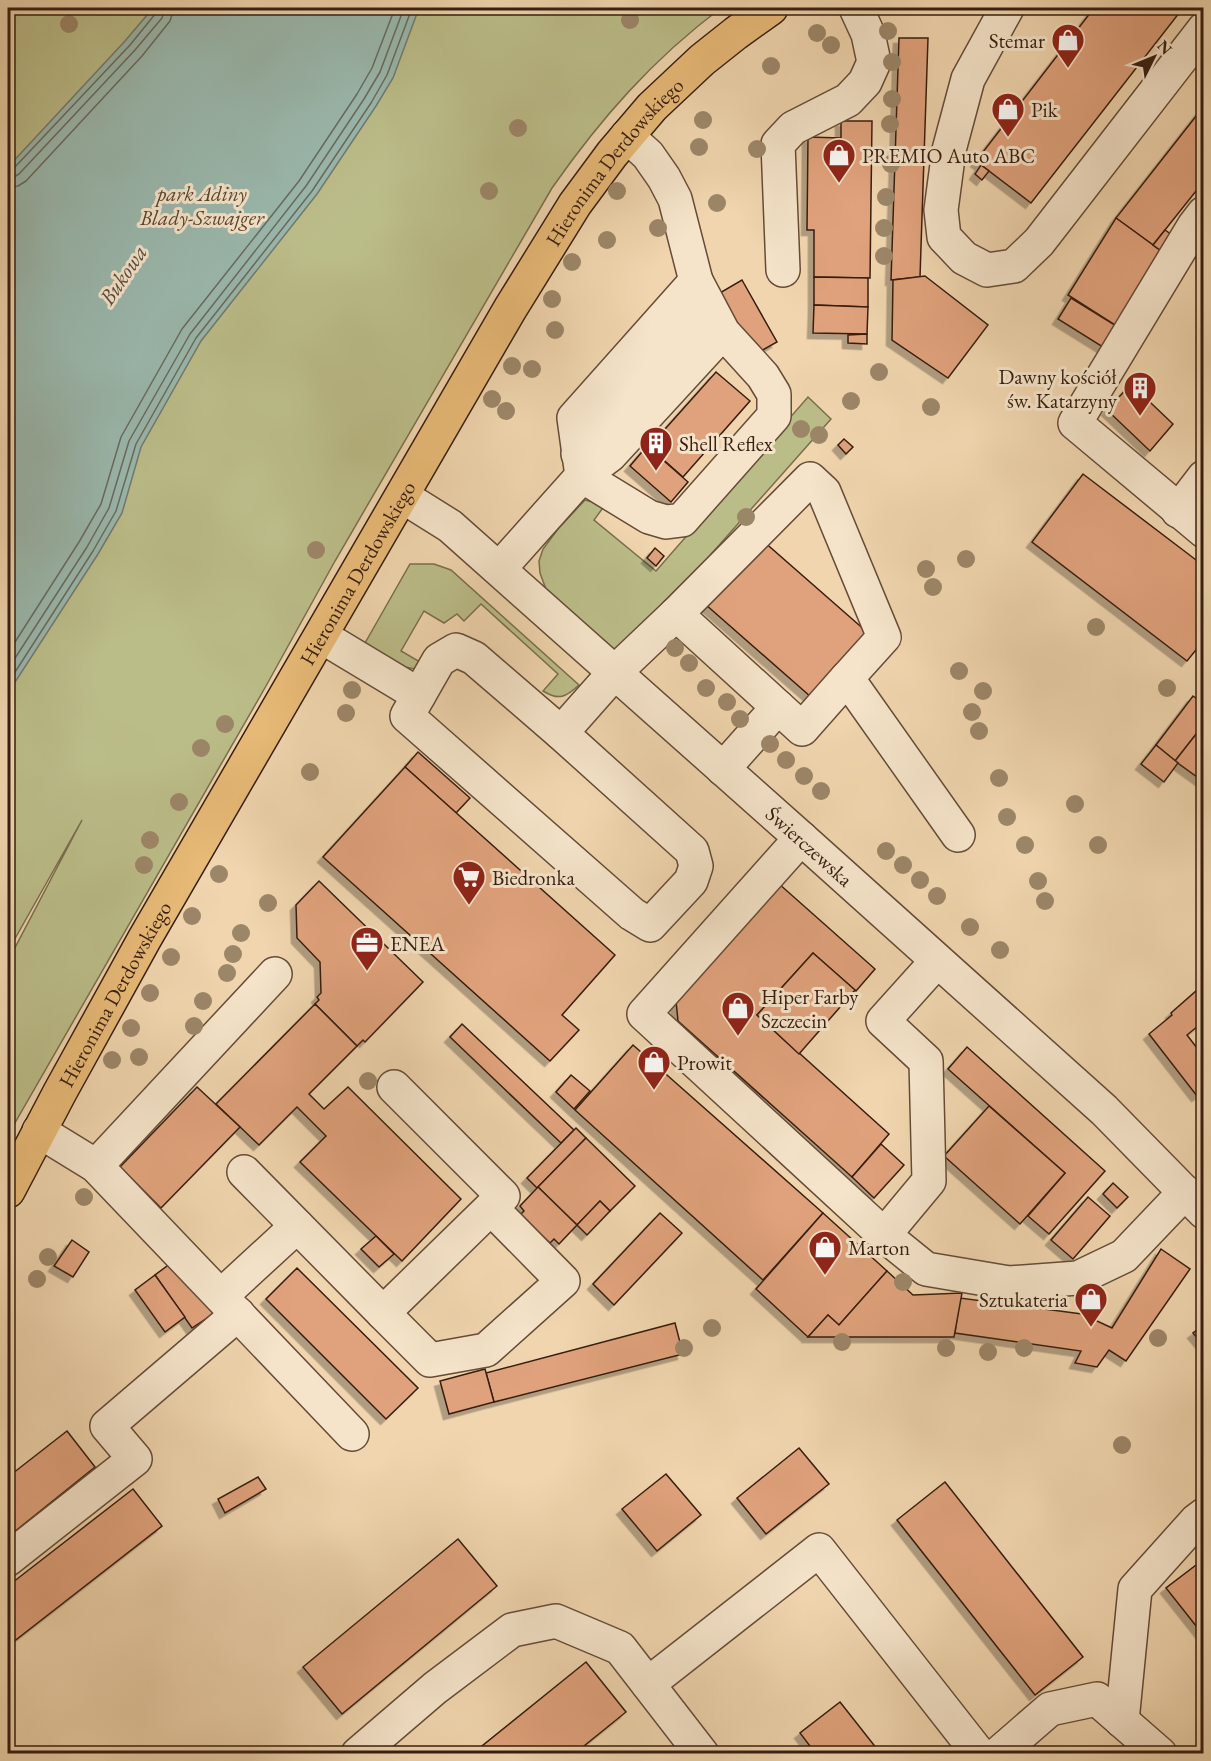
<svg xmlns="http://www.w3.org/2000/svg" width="1211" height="1761" font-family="'EB Garamond',serif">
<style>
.green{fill:#bbbd89;stroke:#796e4d;stroke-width:1.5}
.water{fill:#9ab8ad;stroke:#727a6f;stroke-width:1.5}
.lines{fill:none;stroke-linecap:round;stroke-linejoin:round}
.shore{stroke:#686b5f;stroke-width:1.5}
.building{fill:#e0a27c;stroke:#371e11;stroke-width:1.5;filter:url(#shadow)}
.minor-casing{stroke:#654c38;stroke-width:36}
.major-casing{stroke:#371e11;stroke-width:36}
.minor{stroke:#f5e4ca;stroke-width:33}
.major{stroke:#e8ba77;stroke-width:33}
.tree{fill:#9c8668}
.labels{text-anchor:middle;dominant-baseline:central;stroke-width:6;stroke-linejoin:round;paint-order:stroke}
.poi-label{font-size:21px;fill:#371e11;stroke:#f5e4ca;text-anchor:start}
.street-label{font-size:21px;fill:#371e11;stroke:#f5e4ca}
.park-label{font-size:21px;font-style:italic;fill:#58462f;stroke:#f5e4ca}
.water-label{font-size:22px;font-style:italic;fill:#554c40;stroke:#f5e4ca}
</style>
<defs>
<filter id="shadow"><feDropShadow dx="-5.5" dy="5.5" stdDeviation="0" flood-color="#0004"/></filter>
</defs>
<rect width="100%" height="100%" fill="#f0d5ae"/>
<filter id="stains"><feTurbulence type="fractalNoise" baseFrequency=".00333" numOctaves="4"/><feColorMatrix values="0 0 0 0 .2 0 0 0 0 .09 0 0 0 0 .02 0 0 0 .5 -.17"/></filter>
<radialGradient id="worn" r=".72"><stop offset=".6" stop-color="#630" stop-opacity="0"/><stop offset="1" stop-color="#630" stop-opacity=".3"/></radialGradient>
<g class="green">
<path d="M8,8H721C653,59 601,118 552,188L335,561L266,686L8,1135V961L82,820L8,951Z"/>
<polygon points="808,397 831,419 619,658 547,592 540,573 539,561 543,549 558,529 585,500 605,505 594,520 656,571"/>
<path d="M410,564H434L451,570L579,685C566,697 559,701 543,691L558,674L481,604L464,621L457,614L444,623L424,611L401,651L422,663L415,669L405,667L368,646L365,643Z"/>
</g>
<polygon class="water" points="153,8 419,8 393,78 376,106 317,194 201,341 141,447 122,513 98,554 8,693 8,167 125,41"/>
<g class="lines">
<g class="shore">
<polyline points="8,171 14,168 130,45 156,13 157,8"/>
<polyline points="8,178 14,177 19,174 135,50 162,18 165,8"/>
<polyline points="8,187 18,186 26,181 142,56 170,21 174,8"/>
<polyline points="8,653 79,542 101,504 121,437 182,329 299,181 357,94 372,68 395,8"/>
<polyline points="8,669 87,547 109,508 129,441 190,334 306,186 364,99 380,72 404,8"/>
<polyline points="8,683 93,551 116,511 136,444 196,338 312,191 371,103 387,75 412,8"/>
</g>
</g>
<g class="building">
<polygon points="1094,8 1183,8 1031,203 976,161"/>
<polygon points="899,38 928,38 920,277 891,280"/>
<polygon points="1204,106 1204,181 1153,245 1116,218"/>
<polygon points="841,121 872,121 870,278 814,277 814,230 807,230 808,137 841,138"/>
<polygon points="981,165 989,171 982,180 975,174"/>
<polygon points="1116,218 1164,253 1118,327 1068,295"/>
<polygon points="1165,230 1175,237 1164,253 1153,245"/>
<polygon points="925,276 988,325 948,378 892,340 893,280"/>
<polygon points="814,277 868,278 868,307 814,305"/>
<polygon points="742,280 777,342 752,356 718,294"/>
<polygon points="1071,298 1118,327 1106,349 1058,319"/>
<polygon points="814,305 868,307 867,334 813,333"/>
<polygon points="867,334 867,344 848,343 848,335"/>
<polygon points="716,372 750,401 683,477 649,447"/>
<polygon points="1131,384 1173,424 1150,451 1107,410"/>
<polygon points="844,439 853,447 846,454 838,445"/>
<polygon points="647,446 688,482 671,502 630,466"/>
<polygon points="1083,474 1204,566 1204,640 1187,661 1032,542"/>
<polygon points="762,540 867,632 811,697 705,604"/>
<polygon points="655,548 664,556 656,566 647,558"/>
<polygon points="1193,696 1204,704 1204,724 1175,761 1156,745"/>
<polygon points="1204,724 1204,782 1175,761"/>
<polygon points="1156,745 1178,763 1164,782 1141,764"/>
<polygon points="418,752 470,798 456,813 405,767"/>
<polygon points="405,767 615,955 562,1015 579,1030 550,1061 323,857"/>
<polygon points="319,881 423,982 365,1042 363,1040 357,1046 315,1004 319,1000 317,997 321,993 320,962 297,938 296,905"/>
<polygon points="778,883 875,969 856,991 813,953 757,1015 889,1134 852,1177 678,1021 676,1001"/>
<polygon points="813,953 855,990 799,1054 757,1015"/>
<polygon points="1204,984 1204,1021 1187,1035 1204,1057 1204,1091 1197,1096 1149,1034 1172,1015 1171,1013"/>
<polygon points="315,1004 357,1046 309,1094 324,1109 348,1087 461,1199 402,1261 300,1162 326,1136 297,1107 259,1145 216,1104"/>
<polygon points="462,1024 574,1130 561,1143 450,1037"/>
<polygon points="633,1045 823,1213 763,1280 575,1110"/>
<polygon points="967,1047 1105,1171 1049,1234 1028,1216 1065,1173 948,1069"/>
<polygon points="571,1075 590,1091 574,1109 556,1092"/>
<polygon points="197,1087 240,1127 161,1208 120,1167"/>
<polygon points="989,1106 1065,1173 1020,1224 944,1156"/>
<polygon points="576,1128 586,1138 537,1188 527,1178"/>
<polygon points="586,1138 635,1186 610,1211 600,1201 577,1225 538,1187"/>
<polygon points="881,1144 904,1165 874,1198 852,1177"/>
<polygon points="1113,1183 1128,1197 1117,1208 1103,1194"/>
<polygon points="538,1187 577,1225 559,1244 554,1239 550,1243 520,1215 524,1211 520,1206"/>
<polygon points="1088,1197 1110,1216 1073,1259 1051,1240"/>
<polygon points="600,1201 610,1211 587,1235 577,1225"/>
<polygon points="660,1213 682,1233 614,1305 593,1284"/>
<polygon points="823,1213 887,1271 839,1325 828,1315 808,1337 756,1289"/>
<polygon points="376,1236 394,1254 379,1267 361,1249"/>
<polygon points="72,1240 89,1252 73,1277 54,1266"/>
<polygon points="1161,1249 1190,1269 1126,1361 1109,1350 1097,1367 1075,1363 1081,1351 955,1333 960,1298 1082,1314 1112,1328"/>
<polygon points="175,1260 216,1312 192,1328 155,1275"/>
<polygon points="297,1268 418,1388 386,1419 266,1299"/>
<polygon points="887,1271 913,1295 962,1293 954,1337 808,1337 828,1315 839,1325"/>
<polygon points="155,1275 185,1317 165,1332 135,1290"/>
<polygon points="675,1323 683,1354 494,1402 486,1373"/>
<polygon points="1204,1325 1204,1346 1193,1333"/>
<polygon points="485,1369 494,1402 449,1414 440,1381"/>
<polygon points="67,1431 95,1467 8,1537 8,1477"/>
<polygon points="799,1448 829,1484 766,1534 737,1498"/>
<polygon points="666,1474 701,1515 657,1551 622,1509"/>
<polygon points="258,1477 266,1489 225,1513 218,1499"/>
<polygon points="945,1482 1083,1657 1035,1695 897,1520"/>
<polygon points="133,1489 162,1526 8,1646 8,1586"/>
<polygon points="458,1539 497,1586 342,1714 303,1667"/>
<polygon points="1204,1559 1204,1636 1166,1588"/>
<polygon points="586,1662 626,1712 574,1754 472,1754"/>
<polygon points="840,1702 881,1754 816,1754 800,1733"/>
</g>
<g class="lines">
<g class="minor-casing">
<g id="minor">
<polyline points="1007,8 968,79 949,150 941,210 944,237 964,258 987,270 1014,266 1039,242 1204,29"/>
<polyline points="1204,213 1194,226 1075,423 1204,531"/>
<polyline points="783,270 778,144 793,128 848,100 865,82 874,62 868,34 856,8"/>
<polyline points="696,281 723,332 763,376 774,394 774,416 682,520 666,522 649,517 582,476 610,455 723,332"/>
<polyline points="578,454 710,308"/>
<path id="s1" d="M402,496L450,526L801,838L1104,1110L1204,1212"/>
<polyline points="1178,511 1204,477"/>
<polyline points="499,569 582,476 574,418 696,281 675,199 664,178 648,155 627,136"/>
<polyline points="676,614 778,707"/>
<polyline points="321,636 419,695"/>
<polygon points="456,650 474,658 561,733 692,851 696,866 691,881 650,925 632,914 407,716 439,660"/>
<polyline points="561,733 615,672 676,614 810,479 824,492 884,637 847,678"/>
<polyline points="723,769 778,707 802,729 847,678 958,835"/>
<polyline points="801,838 644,1014 884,1235 926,1269 1009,1283 1078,1278 1124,1256 1185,1192"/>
<polyline points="39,1131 96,1166 352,1434"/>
<polyline points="96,1166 275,974"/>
<polyline points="244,1172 383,1313 503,1196 394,1087"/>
<polyline points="884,1235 929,1181 926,1061 883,1021 937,961"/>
<polyline points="221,1296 297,1226"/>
<polyline points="383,1313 430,1360 486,1350 563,1281 491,1208"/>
<polyline points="8,1559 135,1459 107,1426 238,1314"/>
<polyline points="648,1684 819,1550 979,1754"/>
<polyline points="1122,1721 1135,1589 1196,1521 1204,1515"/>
<polyline points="358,1754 435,1688 512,1630 556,1621 620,1648 702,1754"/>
<polyline points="998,1754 1050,1709 1097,1699 1160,1754"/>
</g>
</g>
<g class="major-casing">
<g id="major">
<path id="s2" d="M8,1191L60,1092L145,938L510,309L575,204L612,154L652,107L702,60L736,33L771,8"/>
</g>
</g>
<use href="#minor" class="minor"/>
<use href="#major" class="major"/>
</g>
<g class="tree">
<circle cx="630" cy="20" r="9"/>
<circle cx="69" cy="24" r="9"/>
<circle cx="888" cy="31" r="9"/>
<circle cx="817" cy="33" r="9"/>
<circle cx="831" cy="45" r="9"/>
<circle cx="892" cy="62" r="9"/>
<circle cx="771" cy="66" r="9"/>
<circle cx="892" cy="99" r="9"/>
<circle cx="703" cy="120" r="9"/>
<circle cx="890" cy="124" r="9"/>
<circle cx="518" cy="128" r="9"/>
<circle cx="699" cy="147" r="9"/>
<circle cx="757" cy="149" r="9"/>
<circle cx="891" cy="164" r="9"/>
<circle cx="489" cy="191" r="9"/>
<circle cx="617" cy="191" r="9"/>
<circle cx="886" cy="197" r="9"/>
<circle cx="717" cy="203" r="9"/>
<circle cx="658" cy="228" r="9"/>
<circle cx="884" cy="228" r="9"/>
<circle cx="607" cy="240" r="9"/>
<circle cx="884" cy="256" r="9"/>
<circle cx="572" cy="262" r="9"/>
<circle cx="552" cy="299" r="9"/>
<circle cx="555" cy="330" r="9"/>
<circle cx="512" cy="366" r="9"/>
<circle cx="532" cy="369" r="9"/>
<circle cx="879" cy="372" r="9"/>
<circle cx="492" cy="399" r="9"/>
<circle cx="851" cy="401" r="9"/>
<circle cx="931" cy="407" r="9"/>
<circle cx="506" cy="411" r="9"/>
<circle cx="801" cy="429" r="9"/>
<circle cx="819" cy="435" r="9"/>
<circle cx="746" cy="517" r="9"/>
<circle cx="316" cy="550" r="9"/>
<circle cx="966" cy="559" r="9"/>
<circle cx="926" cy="569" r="9"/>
<circle cx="933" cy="587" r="9"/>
<circle cx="1096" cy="627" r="9"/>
<circle cx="675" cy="648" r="9"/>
<circle cx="689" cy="663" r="9"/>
<circle cx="959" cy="671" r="9"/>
<circle cx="706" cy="688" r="9"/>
<circle cx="1167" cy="688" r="9"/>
<circle cx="352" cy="690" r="9"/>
<circle cx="983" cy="691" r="9"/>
<circle cx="727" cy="702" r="9"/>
<circle cx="972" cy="712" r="9"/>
<circle cx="346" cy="713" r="9"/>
<circle cx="740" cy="719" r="9"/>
<circle cx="225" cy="724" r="9"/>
<circle cx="979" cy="731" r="9"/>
<circle cx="770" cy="744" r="9"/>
<circle cx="201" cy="748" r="9"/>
<circle cx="786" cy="760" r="9"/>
<circle cx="310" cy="772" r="9"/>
<circle cx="804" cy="776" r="9"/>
<circle cx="999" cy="778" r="9"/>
<circle cx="821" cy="791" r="9"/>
<circle cx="179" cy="802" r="9"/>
<circle cx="1075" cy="804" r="9"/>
<circle cx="1007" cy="817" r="9"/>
<circle cx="150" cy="840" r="9"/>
<circle cx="1025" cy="845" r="9"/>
<circle cx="1098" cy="845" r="9"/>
<circle cx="886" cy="851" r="9"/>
<circle cx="144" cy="865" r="9"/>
<circle cx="903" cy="865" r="9"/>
<circle cx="219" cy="874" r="9"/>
<circle cx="920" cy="880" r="9"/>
<circle cx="1038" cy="881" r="9"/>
<circle cx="937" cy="896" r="9"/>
<circle cx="1045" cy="901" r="9"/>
<circle cx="268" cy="903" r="9"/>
<circle cx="192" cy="916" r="9"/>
<circle cx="970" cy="927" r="9"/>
<circle cx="241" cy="933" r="9"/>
<circle cx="1000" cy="950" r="9"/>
<circle cx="233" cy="954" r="9"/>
<circle cx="171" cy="957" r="9"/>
<circle cx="227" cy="973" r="9"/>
<circle cx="150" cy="993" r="9"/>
<circle cx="203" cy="1001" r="9"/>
<circle cx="194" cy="1026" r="9"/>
<circle cx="131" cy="1028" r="9"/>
<circle cx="139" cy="1057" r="9"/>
<circle cx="112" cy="1060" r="9"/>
<circle cx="368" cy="1081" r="9"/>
<circle cx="84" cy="1197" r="9"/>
<circle cx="48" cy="1257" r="9"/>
<circle cx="37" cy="1279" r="9"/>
<circle cx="903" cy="1282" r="9"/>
<circle cx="712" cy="1328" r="9"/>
<circle cx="1158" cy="1338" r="9"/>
<circle cx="842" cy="1342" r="9"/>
<circle cx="684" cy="1348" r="9"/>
<circle cx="946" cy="1348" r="9"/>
<circle cx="1024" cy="1348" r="9"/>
<circle cx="988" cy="1352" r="9"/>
<circle cx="1122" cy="1445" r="9"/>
</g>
<defs>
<g id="shop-pin" transform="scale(1.725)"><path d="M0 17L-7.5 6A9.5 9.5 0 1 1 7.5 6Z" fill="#8f2418" stroke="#f5e4ca"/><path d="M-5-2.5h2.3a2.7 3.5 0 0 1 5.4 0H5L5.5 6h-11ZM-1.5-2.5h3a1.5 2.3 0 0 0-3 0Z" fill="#fff"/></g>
<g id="building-pin" transform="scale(1.725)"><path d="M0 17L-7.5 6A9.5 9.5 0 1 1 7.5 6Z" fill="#8f2418" stroke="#f5e4ca"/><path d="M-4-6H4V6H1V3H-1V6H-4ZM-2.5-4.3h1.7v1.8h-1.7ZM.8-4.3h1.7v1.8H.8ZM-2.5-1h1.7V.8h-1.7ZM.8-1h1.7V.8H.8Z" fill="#fff"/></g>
<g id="supermarket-pin" transform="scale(1.725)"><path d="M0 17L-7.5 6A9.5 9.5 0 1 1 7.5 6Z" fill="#8f2418" stroke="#f5e4ca"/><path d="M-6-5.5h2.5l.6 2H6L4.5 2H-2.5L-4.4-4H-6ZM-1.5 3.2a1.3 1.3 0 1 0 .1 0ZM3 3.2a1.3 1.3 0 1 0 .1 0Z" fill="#fff"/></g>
<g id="office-pin" transform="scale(1.725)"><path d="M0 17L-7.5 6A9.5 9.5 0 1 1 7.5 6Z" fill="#8f2418" stroke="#f5e4ca"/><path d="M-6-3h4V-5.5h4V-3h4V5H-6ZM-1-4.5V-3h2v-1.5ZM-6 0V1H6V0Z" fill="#fff"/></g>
</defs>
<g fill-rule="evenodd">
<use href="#shop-pin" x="1068" y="40"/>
<use href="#shop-pin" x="1008" y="109"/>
<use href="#shop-pin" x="839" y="155"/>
<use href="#building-pin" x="1140" y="388"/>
<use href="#building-pin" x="656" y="443"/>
<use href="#supermarket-pin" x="469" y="877"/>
<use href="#office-pin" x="367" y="943"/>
<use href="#shop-pin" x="738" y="1008"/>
<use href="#shop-pin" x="654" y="1062"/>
<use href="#shop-pin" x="825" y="1247"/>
<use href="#shop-pin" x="1091" y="1299"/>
</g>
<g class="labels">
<g class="poi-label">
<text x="1045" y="40" text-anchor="end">Stemar</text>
<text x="1031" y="109">Pik</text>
<text x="862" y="155">PREMIO Auto ABC</text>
<text x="1117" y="376" text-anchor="end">Dawny kościół<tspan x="1117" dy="24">św. Katarzyny</tspan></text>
<text x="679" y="443">Shell Reflex</text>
<text x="492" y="877">Biedronka</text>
<text x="390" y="943">ENEA</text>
<text x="761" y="996">Hiper Farby<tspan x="761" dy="24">Szczecin</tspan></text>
<text x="677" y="1062">Prowit</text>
<text x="848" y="1247">Marton</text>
<text x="1068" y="1299" text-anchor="end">Sztukateria</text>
</g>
<g class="street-label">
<text stroke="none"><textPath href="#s2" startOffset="1196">Hieronima Derdowskiego</textPath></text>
<text stroke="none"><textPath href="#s2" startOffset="710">Hieronima Derdowskiego</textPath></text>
<text stroke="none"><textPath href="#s1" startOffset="538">Świerczewska</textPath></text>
<text stroke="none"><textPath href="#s2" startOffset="224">Hieronima Derdowskiego</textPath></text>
</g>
<g class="park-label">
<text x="202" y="193">park Adiny<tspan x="202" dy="24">Blady-Szwajger</tspan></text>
</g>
<g class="water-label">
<text transform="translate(123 275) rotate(-56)">Bukowa</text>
</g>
</g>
<rect width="1211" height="1761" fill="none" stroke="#f0d5ae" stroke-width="30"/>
<rect x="9" y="9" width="1193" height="1743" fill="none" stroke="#371e11" stroke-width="3"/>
<rect x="15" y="15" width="1181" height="1731" fill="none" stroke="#371e11" stroke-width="1.5"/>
<g transform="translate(1154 57) rotate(47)" stroke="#f5e4ca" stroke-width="4.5" paint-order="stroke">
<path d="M0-4.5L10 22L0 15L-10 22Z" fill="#371e11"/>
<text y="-9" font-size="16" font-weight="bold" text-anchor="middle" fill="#371e11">N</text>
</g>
<rect width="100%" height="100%" filter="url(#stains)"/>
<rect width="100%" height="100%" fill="url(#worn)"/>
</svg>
